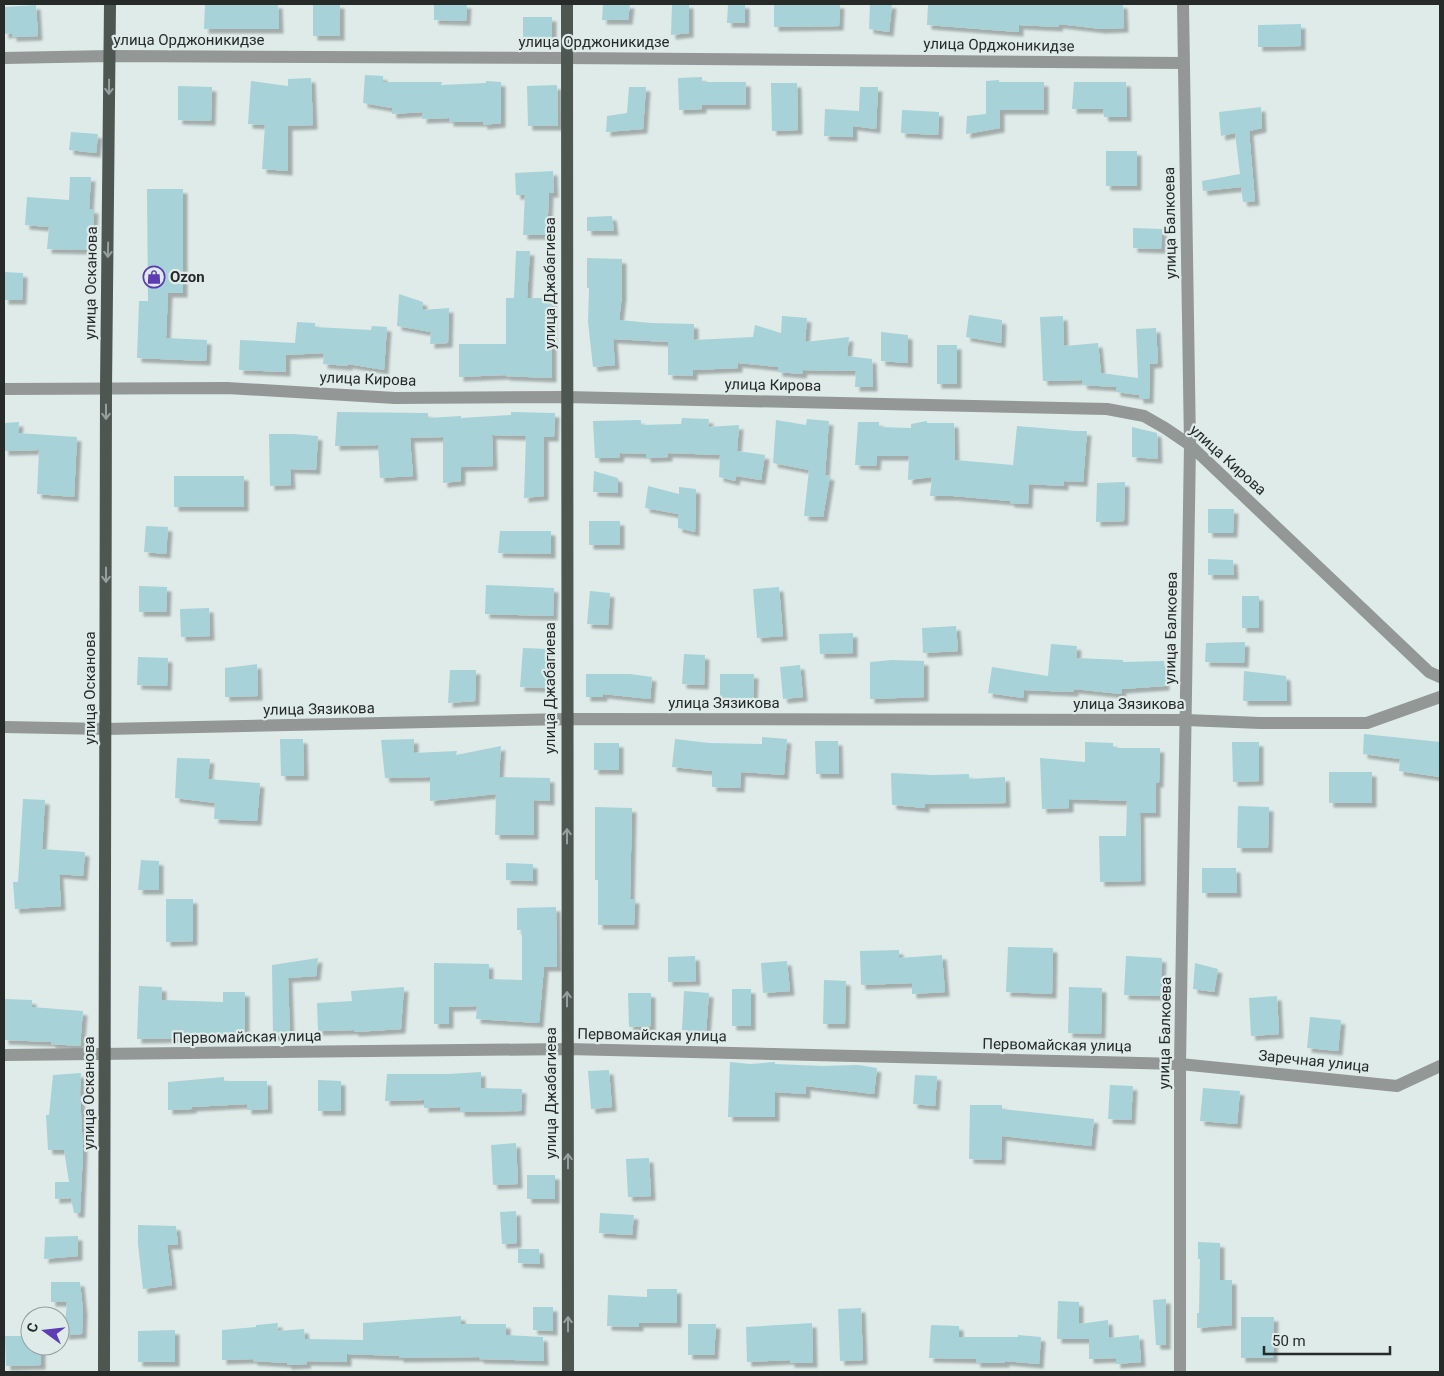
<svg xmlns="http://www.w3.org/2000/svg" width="1444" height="1376" font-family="Roboto,sans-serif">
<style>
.building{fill:#a7d2d8;filter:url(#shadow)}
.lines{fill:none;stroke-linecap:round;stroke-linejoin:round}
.minor{stroke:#939795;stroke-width:12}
.major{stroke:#4e5652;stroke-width:12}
.oneway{stroke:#96a09e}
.labels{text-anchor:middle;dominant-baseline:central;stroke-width:4.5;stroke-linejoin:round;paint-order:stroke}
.street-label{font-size:15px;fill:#262b2a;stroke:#deebe9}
.poi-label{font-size:15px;font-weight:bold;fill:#262b2a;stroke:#deebe9;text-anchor:start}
</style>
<defs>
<filter id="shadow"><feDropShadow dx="4.5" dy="4.5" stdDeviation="1" flood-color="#0004"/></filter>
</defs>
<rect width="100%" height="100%" fill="#deebe9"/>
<g class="building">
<polygon points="205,4 278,4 279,29 204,29"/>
<rect x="313" y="4" width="27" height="32"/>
<polygon points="434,4 467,4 466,21 434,20"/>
<polygon points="603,4 630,4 628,20 602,20"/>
<polygon points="672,4 689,4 689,33 671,35"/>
<polygon points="728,4 745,4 745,23 727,23"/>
<polygon points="774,4 840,4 839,26 774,27"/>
<polygon points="870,4 892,4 889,32 869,29"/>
<polygon points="928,4 1123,4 1124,28 1101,29 1059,24 1058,27 1019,25 1019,32 927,25"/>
<polygon points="36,5 38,36 12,37 12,33 4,34 4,7"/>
<polygon points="523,17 552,17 552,40 523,41"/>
<polygon points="1301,24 1301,46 1258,47 1258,25"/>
<polygon points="365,75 383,76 383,82 442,82 441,85 486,83 486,81 501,82 501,123 483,125 483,122 449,122 449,118 422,119 423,112 392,114 392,108 363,103"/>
<polygon points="702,77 702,82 746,82 746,105 702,105 702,109 679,110 678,78"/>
<polygon points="311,78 313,125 288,126 288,171 262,169 265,125 248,124 251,81 288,86 288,79"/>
<polygon points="999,80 999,82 1044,82 1044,110 1000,110 1000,128 966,134 967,116 986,114 986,81"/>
<polygon points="1074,82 1126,82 1127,117 1104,117 1103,109 1072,109"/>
<polygon points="771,83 797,83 798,130 772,131"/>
<polygon points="557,85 558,126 528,126 527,86"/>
<polygon points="178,86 212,87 211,121 178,120"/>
<polygon points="629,87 646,87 643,129 606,132 607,116 627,113"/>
<polygon points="860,87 878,87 876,129 853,126 853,137 824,136 825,109 859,111"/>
<polygon points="1261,107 1262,128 1249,131 1255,201 1243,202 1241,187 1203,191 1202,181 1240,174 1235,133 1221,136 1219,112"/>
<polygon points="902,110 939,112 938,135 901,133"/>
<polygon points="71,132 98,134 96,153 69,150"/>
<rect x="1106" y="151" width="31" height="35"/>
<polygon points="553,171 554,193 549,193 547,235 523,235 525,195 516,195 515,173"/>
<polygon points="70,177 91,177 89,209 94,209 93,231 89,231 89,250 47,249 49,227 25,225 27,197 69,200"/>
<polygon points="147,189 183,189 183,293 168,293 166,338 207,340 206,361 137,358 139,301 148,301"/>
<polygon points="612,216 614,231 587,231 587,217"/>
<polygon points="1133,228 1162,229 1161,249 1133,248"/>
<polygon points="516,251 530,251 527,298 552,298 552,378 505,376 505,375 459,377 459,344 506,344 506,298 514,298"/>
<polygon points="587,258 622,259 622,295 619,320 651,323 694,324 694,340 753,337 755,325 781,333 782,316 807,318 805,342 849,337 847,356 872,359 873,387 855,387 856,371 803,370 802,374 778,372 778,367 738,363 738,368 693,370 693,376 668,375 668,342 613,339 615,365 593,367 588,322 589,288 587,288"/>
<polygon points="4,272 23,273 22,300 4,300"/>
<polygon points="399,294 423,302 422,310 449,308 448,343 430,344 431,332 397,326"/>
<polygon points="969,315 1002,320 1001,343 966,337"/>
<polygon points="1063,316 1064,346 1098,343 1101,373 1138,378 1136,329 1156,328 1158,363 1150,364 1149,399 1139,399 1139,395 1116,392 1116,387 1083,385 1082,380 1043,381 1040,317"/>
<polygon points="297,322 315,323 315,327 371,330 372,326 387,327 384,370 348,364 348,366 323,364 324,353 286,355 286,372 239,370 240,340 295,343"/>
<polygon points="881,332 908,335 908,363 881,361"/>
<rect x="937" y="345" width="20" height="39"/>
<polygon points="337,412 428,413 428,418 461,416 461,418 511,415 511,412 555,413 554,437 544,437 544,496 524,498 526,436 492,435 493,466 461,467 461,481 443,483 443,437 410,438 413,476 380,478 378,445 335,446"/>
<polygon points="682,418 709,419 708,427 739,425 737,451 765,455 761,480 736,476 735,481 719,477 720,455 668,453 668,457 646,458 646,454 620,453 619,458 595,458 593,421 641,420 641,425 681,424"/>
<polygon points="807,419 829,421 825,475 830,476 823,517 804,516 809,470 773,463 776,420 806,425"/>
<polygon points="927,421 927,423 954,423 955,460 1013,465 1017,426 1076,431 1087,431 1083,482 1064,481 1064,486 1029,484 1028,504 1010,503 1010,501 953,496 930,496 932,477 908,480 909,456 877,456 876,466 855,465 858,422 879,422 879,427 911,428 911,424"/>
<polygon points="19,422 18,433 77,437 74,497 37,494 39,450 4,451 4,423"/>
<polygon points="1132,427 1157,433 1158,459 1132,457"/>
<polygon points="269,434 293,434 318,436 316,470 290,469 291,485 270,486"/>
<polygon points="594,471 618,478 618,493 593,492"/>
<rect x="174" y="476" width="70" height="31"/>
<polygon points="1125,482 1124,521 1096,522 1097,483"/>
<polygon points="648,486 679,494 679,487 696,489 695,532 678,528 678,514 645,508"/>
<polygon points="1208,509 1234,509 1233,533 1208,533"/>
<rect x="589" y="521" width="31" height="24"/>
<polygon points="146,526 168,527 166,554 144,552"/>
<polygon points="500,531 551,531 551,554 498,553"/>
<polygon points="1208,559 1233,560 1234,575 1208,575"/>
<polygon points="486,585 554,588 553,616 485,614"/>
<polygon points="139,586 167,587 166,612 139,612"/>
<polygon points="779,587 783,636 757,638 753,589"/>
<polygon points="590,591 610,593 608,625 587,624"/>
<rect x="1242" y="596" width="17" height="32"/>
<polygon points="209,608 210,636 181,637 180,609"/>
<polygon points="956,626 958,651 923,653 922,628"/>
<polygon points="853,633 853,653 820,654 819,634"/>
<polygon points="1245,642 1244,663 1205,662 1206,643"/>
<polygon points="1051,644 1077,646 1076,658 1123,660 1123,662 1164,661 1165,686 1122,689 1121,694 1074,689 1074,692 1024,690 1023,698 988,693 992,667 1048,676"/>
<polygon points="523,648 549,649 547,688 520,687"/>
<polygon points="684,654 705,655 704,685 682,684"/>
<polygon points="138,657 168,658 167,686 137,685"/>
<polygon points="892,660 924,661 924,697 870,699 870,662"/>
<polygon points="257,664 258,696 225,697 225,668"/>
<polygon points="800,665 803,697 783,699 780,667"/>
<polygon points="450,670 476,670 475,701 448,703"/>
<polygon points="1244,671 1286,676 1287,701 1243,701"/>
<polygon points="586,674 630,674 652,677 650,699 603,694 603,697 586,697"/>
<polygon points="720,674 754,674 753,701 720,700"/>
<polygon points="1364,734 1440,742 1440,777 1399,771 1400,759 1363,754"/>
<polygon points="762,737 787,739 784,775 741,772 740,788 712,787 712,771 672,767 675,739 709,743 762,744"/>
<polygon points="280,739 303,739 304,776 281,776"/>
<polygon points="414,739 414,753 457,751 456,755 501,746 499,777 550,778 550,801 534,800 534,835 495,835 496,794 430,801 430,777 385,778 381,740"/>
<polygon points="815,741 838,741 839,774 816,774"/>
<polygon points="1085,742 1113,743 1113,748 1160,748 1159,783 1156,783 1156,813 1140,813 1141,881 1100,882 1099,836 1126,836 1127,801 1069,799 1069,808 1042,809 1040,758 1085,762"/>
<polygon points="1232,742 1259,742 1259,781 1233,782"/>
<rect x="594" y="743" width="25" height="27"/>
<polygon points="177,758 210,759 208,779 260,783 257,821 214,819 215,803 175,798"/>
<rect x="1329" y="772" width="43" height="31"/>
<polygon points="891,773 933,775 969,774 969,779 1005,777 1006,803 925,804 925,808 892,805"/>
<polygon points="23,799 45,800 42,849 85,852 83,876 59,874 61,906 15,909 13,882 18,882"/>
<polygon points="1238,806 1269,807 1268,848 1237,848"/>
<polygon points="595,807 632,808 630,899 635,899 634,925 598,925 598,880 595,880"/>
<polygon points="141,860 159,861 159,890 138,890"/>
<polygon points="506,863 533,864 533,881 506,880"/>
<polygon points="1202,868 1236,868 1237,893 1202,893"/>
<polygon points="166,899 193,899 193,941 166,942"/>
<polygon points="556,907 557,967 544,967 539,1023 476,1019 477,1006 449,1007 449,1024 434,1024 434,963 489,964 489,979 522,980 522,930 517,930 517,908"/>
<polygon points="1008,947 1053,948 1052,994 1006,992"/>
<polygon points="899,950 899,958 942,955 945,992 912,994 912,983 861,985 860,951"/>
<polygon points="695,956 696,981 668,982 668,957"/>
<polygon points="1126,956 1162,958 1160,996 1124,995"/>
<polygon points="318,958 316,976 288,978 290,1034 273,1036 272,965"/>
<polygon points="787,961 790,991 763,993 761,963"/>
<polygon points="1195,963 1218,969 1214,992 1193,989"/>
<polygon points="824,980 846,981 845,1024 823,1024"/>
<polygon points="139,986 162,987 162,1000 223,1002 223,992 245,992 245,1037 137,1039"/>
<polygon points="404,987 401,1029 371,1031 354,1032 354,1030 318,1031 317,1003 352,1001 351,991"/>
<polygon points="1069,987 1102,988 1101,1034 1068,1033"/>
<rect x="732" y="989" width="19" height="37"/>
<polygon points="684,991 709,993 706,1032 682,1030"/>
<polygon points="628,993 651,993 651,1026 629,1027"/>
<polygon points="1277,996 1279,1034 1251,1036 1249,998"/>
<polygon points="4,999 32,1000 32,1007 83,1011 80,1046 51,1044 51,1042 4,1040"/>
<polygon points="1310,1017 1341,1020 1338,1051 1307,1048"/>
<polygon points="730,1062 750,1064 775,1062 775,1064 823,1066 858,1065 877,1068 874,1094 806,1086 806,1094 775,1092 775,1117 728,1117"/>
<polygon points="609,1070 612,1107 591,1109 588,1071"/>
<polygon points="481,1072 481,1088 522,1089 521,1111 460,1112 460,1107 424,1108 424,1100 385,1101 387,1074 448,1074"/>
<polygon points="81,1073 80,1093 83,1151 80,1213 74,1213 71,1198 55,1199 55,1182 69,1182 64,1150 48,1150 46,1115 49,1115 53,1075"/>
<polygon points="915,1075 937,1076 935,1106 913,1104"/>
<polygon points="224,1077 224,1081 267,1081 268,1109 247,1110 247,1104 192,1107 192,1109 168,1110 168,1082"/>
<polygon points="318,1080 341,1081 341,1111 318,1111"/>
<polygon points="1110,1085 1133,1086 1131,1120 1108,1119"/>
<polygon points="1203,1088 1240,1091 1237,1124 1200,1121"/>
<polygon points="970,1105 1002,1105 1002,1109 1094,1119 1091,1146 1002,1136 1001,1160 969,1159"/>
<polygon points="516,1143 518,1184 493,1185 491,1145"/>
<polygon points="649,1158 651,1196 628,1197 626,1159"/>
<rect x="527" y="1175" width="28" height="24"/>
<polygon points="516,1211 517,1243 502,1244 500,1212"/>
<polygon points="600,1213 634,1215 632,1235 599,1233"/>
<polygon points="138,1225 176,1226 178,1245 167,1245 172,1285 143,1289 138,1244"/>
<polygon points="78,1236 78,1256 44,1259 45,1237"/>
<polygon points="1198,1242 1220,1243 1220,1280 1232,1280 1232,1325 1197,1328 1197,1313 1199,1313 1200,1259 1198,1259"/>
<polygon points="518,1249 539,1249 540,1264 518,1263"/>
<polygon points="51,1282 80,1282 83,1311 82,1334 64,1335 67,1302 51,1302"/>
<polygon points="647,1289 677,1289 677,1323 639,1323 639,1327 607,1326 608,1295 647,1297"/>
<polygon points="1166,1299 1166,1345 1156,1345 1153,1300"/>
<polygon points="1058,1301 1079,1302 1079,1324 1108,1320 1109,1338 1139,1335 1141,1362 1116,1364 1116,1358 1089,1359 1089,1339 1057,1339"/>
<polygon points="533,1307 553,1307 553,1331 533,1330"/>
<polygon points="861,1308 863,1360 840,1361 838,1309"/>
<polygon points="461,1316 461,1324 506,1324 506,1335 543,1337 544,1361 479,1359 479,1357 399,1358 399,1356 347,1354 347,1362 306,1361 307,1364 287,1365 287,1363 253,1361 253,1359 222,1360 222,1330 256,1327 256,1325 278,1323 277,1331 304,1329 305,1339 363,1340 363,1323"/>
<polygon points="1241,1317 1274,1317 1273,1358 1241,1358"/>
<polygon points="812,1323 813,1363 790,1363 790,1360 747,1362 746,1327"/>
<polygon points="688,1324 716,1324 714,1355 688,1355"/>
<polygon points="931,1325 959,1326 959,1337 1018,1337 1018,1335 1041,1337 1039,1364 1005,1361 1005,1363 976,1363 976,1359 929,1358"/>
<polygon points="175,1330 175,1362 138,1362 138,1331"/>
<polygon points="5,1336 30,1336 30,1346 41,1346 41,1365 6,1366"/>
</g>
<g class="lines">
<g class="minor">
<polyline points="4,58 110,56 566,58 1183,63"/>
<polyline points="4,389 227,388 395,398 566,397 1107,409 1144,416 1165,428 1190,445 1429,672 1440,677"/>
<polyline points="4,727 106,729 566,719 1186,720 1260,723 1367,723 1440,697"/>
<polyline points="4,1055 568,1049 1180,1064 1397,1086 1440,1066"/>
<polyline points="1180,1372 1180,1064 1190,445 1183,4"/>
</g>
<g class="major">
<polyline points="567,4 568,1372"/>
<polyline points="104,1372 106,388 110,4"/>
</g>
</g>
<defs><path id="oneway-shaft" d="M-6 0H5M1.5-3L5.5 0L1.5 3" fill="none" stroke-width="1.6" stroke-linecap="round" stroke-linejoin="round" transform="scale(1.25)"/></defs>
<g class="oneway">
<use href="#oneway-shaft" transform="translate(109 87) rotate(91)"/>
<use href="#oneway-shaft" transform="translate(108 250) rotate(91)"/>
<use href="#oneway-shaft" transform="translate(106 412) rotate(90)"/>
<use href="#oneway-shaft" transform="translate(106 575) rotate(90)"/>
<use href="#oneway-shaft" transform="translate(567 836) rotate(-90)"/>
<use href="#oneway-shaft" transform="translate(567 999) rotate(-90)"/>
<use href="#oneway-shaft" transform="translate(568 1161) rotate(-90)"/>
<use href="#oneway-shaft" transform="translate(568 1324) rotate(-90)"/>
</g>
<defs>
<g id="shop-ring" transform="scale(1.125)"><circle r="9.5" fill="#deebe9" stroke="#5d3cb4" stroke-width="1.5"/><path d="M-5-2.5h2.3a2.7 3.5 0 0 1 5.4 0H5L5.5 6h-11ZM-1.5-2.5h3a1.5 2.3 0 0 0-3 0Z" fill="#5d3cb4"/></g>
</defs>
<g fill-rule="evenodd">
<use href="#shop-ring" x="154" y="277"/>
</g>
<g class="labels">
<g class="street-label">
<text x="189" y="40">улица Орджоникидзе</text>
<text x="594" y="42">улица Орджоникидзе</text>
<text transform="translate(999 45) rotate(1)">улица Орджоникидзе</text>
<text transform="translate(1170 223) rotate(-91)">улица Балкоева</text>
<text transform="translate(91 283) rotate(-89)">улица Осканова</text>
<text transform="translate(550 283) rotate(-90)">улица Джабагиева</text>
<text transform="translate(368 379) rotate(2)">улица Кирова</text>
<text transform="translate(773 385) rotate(1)">улица Кирова</text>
<text transform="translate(1228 460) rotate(42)">улица Кирова</text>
<text transform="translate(1171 628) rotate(-89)">улица Балкоева</text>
<text transform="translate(90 688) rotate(-90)">улица Осканова</text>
<text transform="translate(550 688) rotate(-90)">улица Джабагиева</text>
<text x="724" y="703">улица Зязикова</text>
<text x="1129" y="704">улица Зязикова</text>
<text transform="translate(319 709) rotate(-1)">улица Зязикова</text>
<text transform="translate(1165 1033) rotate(-89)">улица Балкоева</text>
<text transform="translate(652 1035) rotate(1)">Первомайская улица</text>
<text transform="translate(247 1037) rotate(-1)">Первомайская улица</text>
<text transform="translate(1057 1045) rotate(1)">Первомайская улица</text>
<text transform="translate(1314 1061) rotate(6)">Заречная улица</text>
<text transform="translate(89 1093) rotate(-90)">улица Осканова</text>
<text transform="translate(551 1093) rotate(-90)">улица Джабагиева</text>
</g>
<g class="poi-label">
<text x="170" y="277">Ozon</text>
</g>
</g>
<rect width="1444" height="1376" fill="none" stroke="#262b2a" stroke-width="10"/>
<g transform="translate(45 1331) rotate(285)"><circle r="24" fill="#deebe9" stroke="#949e9d"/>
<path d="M0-4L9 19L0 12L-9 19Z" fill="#5d3cb4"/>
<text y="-8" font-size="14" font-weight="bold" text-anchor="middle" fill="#262b2a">С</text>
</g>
<path d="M1264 1346v8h126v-8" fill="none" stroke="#262b2a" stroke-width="2.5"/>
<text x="1272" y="1346" font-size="15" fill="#262b2a" stroke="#deebe9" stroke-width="4" paint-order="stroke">50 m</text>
</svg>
